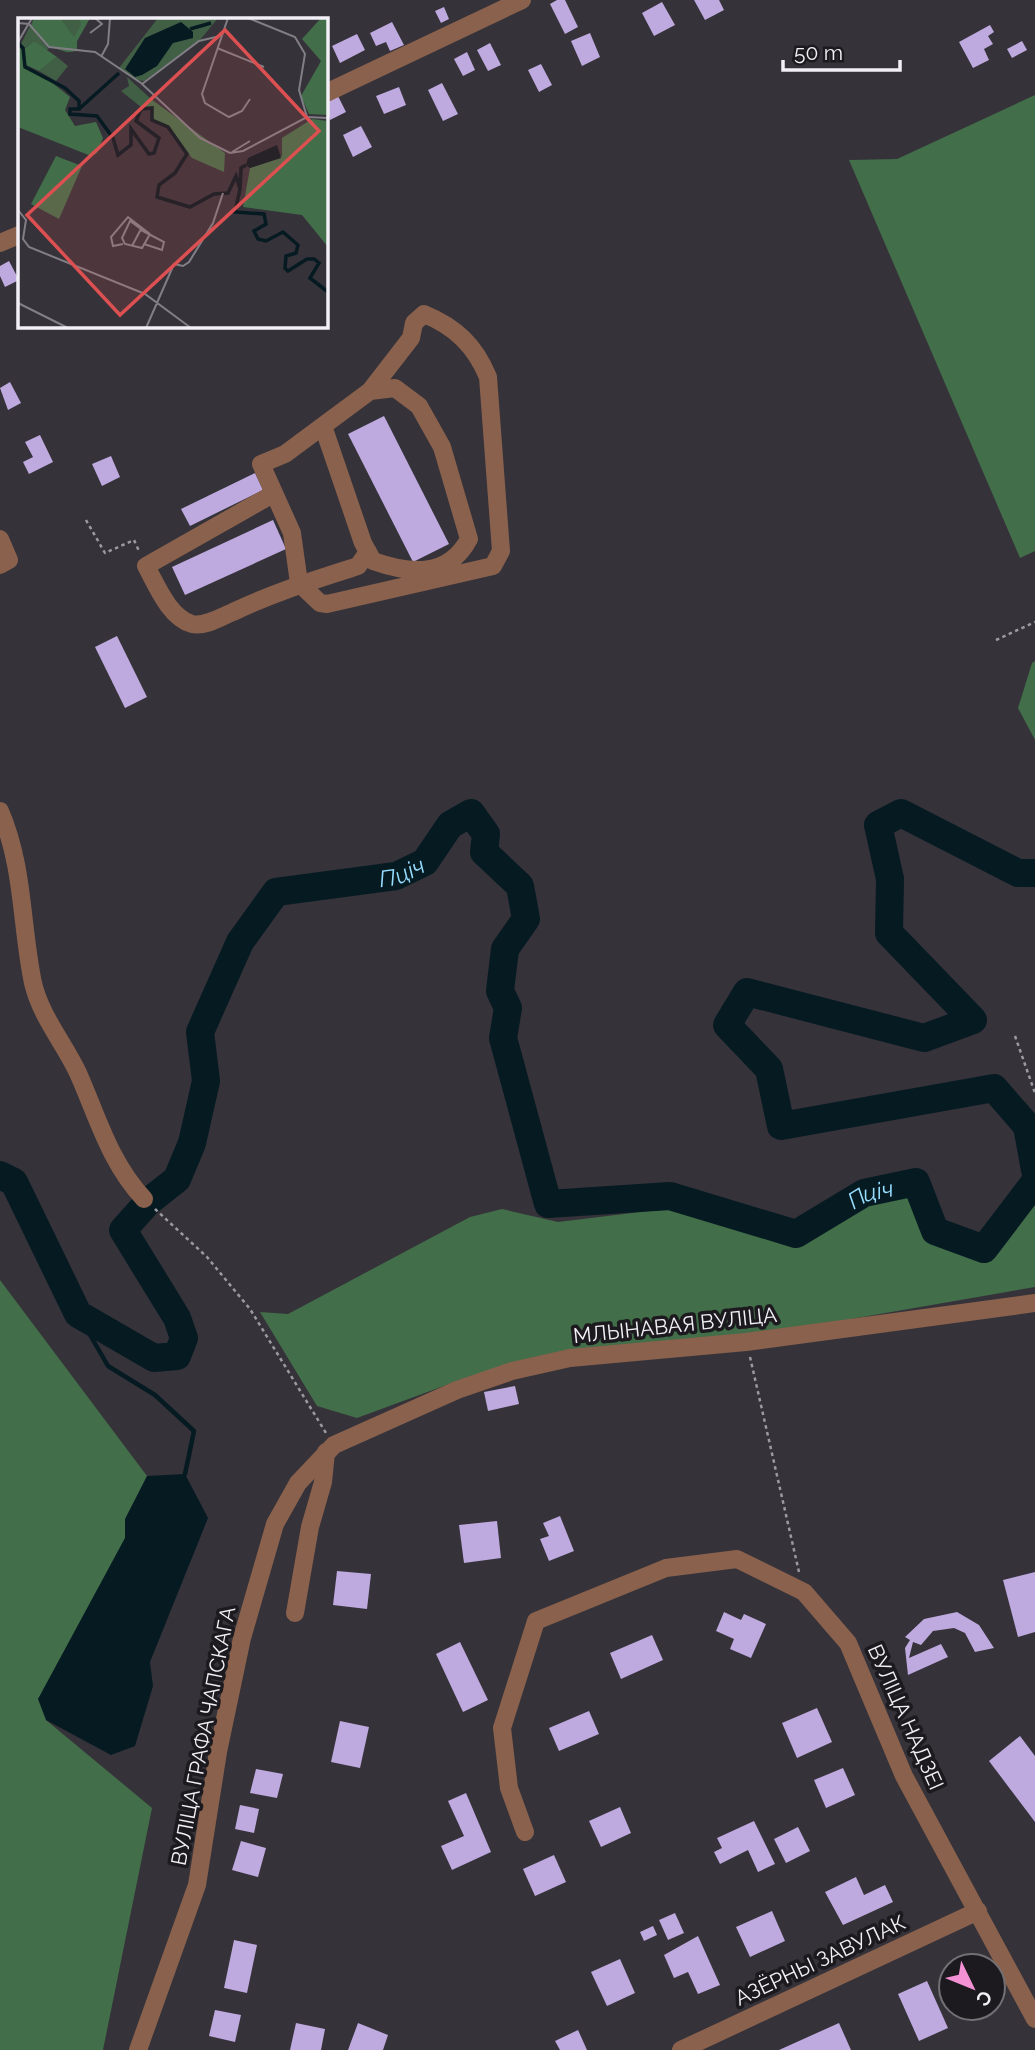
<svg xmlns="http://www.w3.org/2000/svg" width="1035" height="2050" font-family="Raleway,sans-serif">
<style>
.forest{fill:#426e49}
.water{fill:#061a22}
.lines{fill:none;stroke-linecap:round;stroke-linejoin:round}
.stream{stroke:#061a22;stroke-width:4.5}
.river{stroke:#061a22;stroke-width:28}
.building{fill:#beaade}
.path{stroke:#9c99a0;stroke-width:2.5;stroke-dasharray:3.5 3.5;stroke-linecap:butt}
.minor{stroke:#89614c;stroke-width:18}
.labels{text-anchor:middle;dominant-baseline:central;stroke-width:7;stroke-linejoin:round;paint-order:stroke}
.street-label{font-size:21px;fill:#f2f0f6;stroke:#1c1a1e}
.water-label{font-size:23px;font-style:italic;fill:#96ddfe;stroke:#1c1a1e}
.inset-river{fill:none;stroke:#061a22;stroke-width:3.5}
.inset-road{fill:none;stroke:#817e85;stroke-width:2}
.view{fill:#dc5051;fill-opacity:0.15;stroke:#dc5051;stroke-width:3.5}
.inset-edge{fill:none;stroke:#f2f0f6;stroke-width:3.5}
</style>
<rect width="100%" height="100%" fill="#35323a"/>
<g class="forest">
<polygon points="1035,95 1035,551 1020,558 849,160 897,159"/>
<polygon points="1035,661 1035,740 1018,708 1032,663"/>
<polygon points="913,1187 927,1234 986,1252 1035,1188 1035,1287 748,1337 460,1380 357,1418 317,1406 260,1312 288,1314 470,1217 502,1209 558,1222 665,1209 797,1238 865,1197"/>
<polygon points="0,1280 147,1476 125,1538 46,1720 152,1808 103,2050 0,2050"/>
</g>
<polygon class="water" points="185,1474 208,1518 150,1662 153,1686 135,1746 111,1755 46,1720 38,1699 125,1538 125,1519 147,1476"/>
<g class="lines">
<polyline class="stream" points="78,1314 108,1366 155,1395 194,1431 185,1474"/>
<g class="river">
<polyline points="1035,873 1018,873 901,813 878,825 890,879 889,933 973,1020 924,1038 747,992 727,1025 769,1069 781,1126 994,1088 1027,1126 1035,1170"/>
<path id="s1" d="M0,1175L14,1182L78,1314L154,1358L177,1356L184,1338L177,1318L123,1230L148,1202L177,1179L192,1143L206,1081L200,1032L240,942L276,892L396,876L425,862L450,825L471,813L486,834L484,852L520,886L526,919L505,949L500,991L508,1008L503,1038L548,1204L670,1196L796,1234L864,1193L916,1182L935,1231L984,1249L1035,1182"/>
</g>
</g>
<g class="building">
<polygon points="557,0 565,0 578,27 565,34 550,4"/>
<polygon points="694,0 719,0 724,10 705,20"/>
<polygon points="662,2 675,25 654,36 642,13"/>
<polygon points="444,7 449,19 441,23 435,11"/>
<polygon points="392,22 404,45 390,51 386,42 376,46 370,33"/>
<polygon points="990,25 994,32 988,36 993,44 984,49 989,60 973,68 959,42"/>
<polygon points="590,33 600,57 582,66 571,41"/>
<polygon points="357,34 365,50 340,63 332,46"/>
<polygon points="1022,41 1027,50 1012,58 1007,49"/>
<polygon points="490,43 501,65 488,71 477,50"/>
<polygon points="467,52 475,70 463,76 454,59"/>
<polygon points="541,64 552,85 539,92 528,70"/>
<polygon points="442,83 458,114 443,121 428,90"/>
<polygon points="399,87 406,105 384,114 376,96"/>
<polygon points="338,96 346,112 330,120 326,103"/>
<polygon points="361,126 372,147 353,157 343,135"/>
<polygon points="9,261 19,280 5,287 0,276 0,266"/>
<polygon points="10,382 21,403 8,410 0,388"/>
<polygon points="384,416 449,544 413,562 348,434"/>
<polygon points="40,435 53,462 29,474 23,462 33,457 25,442"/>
<polygon points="111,456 120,477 102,486 92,464"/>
<polygon points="255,473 263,490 190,526 181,509"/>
<polygon points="273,520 286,549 185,595 172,567"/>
<polygon points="117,636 147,697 125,708 95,647"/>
<polygon points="515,1386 519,1404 488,1411 484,1392"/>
<polygon points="560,1516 574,1551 549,1561 540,1539 549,1536 543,1523"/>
<polygon points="497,1521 501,1558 464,1563 459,1525"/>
<polygon points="337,1571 371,1574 367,1609 333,1605"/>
<polygon points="1035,1572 1035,1632 1018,1637 1003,1580"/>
<polygon points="724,1612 741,1620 744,1614 766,1624 751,1658 730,1649 734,1639 716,1631"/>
<polygon points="957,1612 979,1625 994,1648 975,1652 965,1633 954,1628 933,1631 921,1645 913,1642 909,1658 941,1644 948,1657 908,1675 905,1648 910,1640 905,1637 924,1619"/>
<polygon points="652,1635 663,1660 621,1679 610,1653"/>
<polygon points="460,1642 488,1700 463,1712 436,1654"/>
<polygon points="817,1708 832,1742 797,1758 782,1723"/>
<polygon points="589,1711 599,1734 559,1751 549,1728"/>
<polygon points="340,1721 369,1727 360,1768 331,1762"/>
<polygon points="1020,1736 1035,1756 1035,1822 989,1761"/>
<polygon points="843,1768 855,1795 826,1808 814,1780"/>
<polygon points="256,1769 283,1774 277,1798 250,1793"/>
<polygon points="466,1793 491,1852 452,1870 441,1846 464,1836 448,1801"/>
<polygon points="240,1805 259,1809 254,1833 235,1829"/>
<polygon points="620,1807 631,1833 601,1847 589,1821"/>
<polygon points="754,1821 775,1864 758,1872 748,1850 720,1864 714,1852 722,1848 717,1838"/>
<polygon points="798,1827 810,1851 786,1863 774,1839"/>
<polygon points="241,1841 266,1848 258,1877 232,1870"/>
<polygon points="554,1855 566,1882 535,1896 523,1869"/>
<polygon points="856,1877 864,1895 885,1885 893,1902 843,1925 825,1892"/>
<polygon points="772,1911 785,1941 750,1957 736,1927"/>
<polygon points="675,1913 684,1933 668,1940 659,1920"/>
<polygon points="653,1926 657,1935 644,1941 640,1932"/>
<polygon points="698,1936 720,1985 698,1994 688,1972 674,1978 664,1955"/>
<polygon points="234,1940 257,1945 247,1993 224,1988"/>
<polygon points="620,1959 635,1993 607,2006 591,1972"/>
<polygon points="927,1981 948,2028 919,2041 898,1994"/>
<polygon points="215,2010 241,2015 235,2042 209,2036"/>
<polygon points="296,2023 325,2029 321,2050 290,2050"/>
<polygon points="358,2023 388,2035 383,2050 348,2050"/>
<polygon points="839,2023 851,2050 779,2050"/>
<polygon points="578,2030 587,2050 560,2050 555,2041"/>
</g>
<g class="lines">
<g class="path">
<polyline points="86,520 105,553 134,540 139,551"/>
<polyline points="996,640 1035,622"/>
<polyline points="1015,1036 1035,1093"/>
<polyline points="155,1209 207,1257 250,1309 326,1433"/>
<polyline points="750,1357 799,1572"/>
</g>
<g class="minor">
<polyline points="326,93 522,0"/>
<polyline points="0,243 19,235"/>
<path d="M323,426L363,543L373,561C410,574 448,578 469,539L442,447L419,406L395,388L370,391L285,454L261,464L292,533L299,583L320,603L327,604L493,566L501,551L488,377C475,346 456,327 424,314L414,323L411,338L370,391"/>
<path d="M273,494L146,566C157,586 169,617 192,624C205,627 221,617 233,612C275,592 314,580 358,566L368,552"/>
<polyline points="0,539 9,560 0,565"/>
<path d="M0,811C24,866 21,926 33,983C41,1017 64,1043 78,1073C98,1118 110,1163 144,1199"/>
<polyline points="295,1613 310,1527 323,1482 326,1452"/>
<polyline points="525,1832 509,1788 502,1728 536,1621 666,1568 737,1559 804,1592 848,1643 904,1776 1035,2019"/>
<polyline points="138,2050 197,1885 218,1752 242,1638 275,1524 298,1483 334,1445 457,1390 512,1371 570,1358 746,1342 1035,1303"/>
<polyline points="681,2050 978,1911"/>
</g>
</g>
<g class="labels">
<g class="street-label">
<text transform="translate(675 1325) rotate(-6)">МЛЫНАВАЯ ВУЛІЦА</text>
<text transform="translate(906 1717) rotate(66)">ВУЛІЦА НАДЗЕІ</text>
<text transform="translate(203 1736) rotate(-79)">ВУЛІЦА ГРАФА ЧАПСКАГА</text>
<text transform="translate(820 1960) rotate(-25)">АЗЁРНЫ ЗАВУЛАК</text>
</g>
<g class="water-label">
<text stroke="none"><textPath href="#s1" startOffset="931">Пціч</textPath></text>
<text stroke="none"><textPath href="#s1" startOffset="1792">Пціч</textPath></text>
</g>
</g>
<g transform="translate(18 18)">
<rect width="310" height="310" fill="#35323a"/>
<path d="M16,0H72L59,23V33L49,34L29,28L20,19L31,31L25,33L16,23L7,30L3,26ZM140,0H200L182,22L126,63L118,62L101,50ZM39,39L50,48L38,63L21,53ZM109,59L133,81L123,89L103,73L111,68Z" fill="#405f44"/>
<path d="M16,0H42L56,19L63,7L61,0H72L59,23V33L49,34L29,28L14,8ZM303,0H310V97L291,96L283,78L303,43L284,21ZM16,23L39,39L21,53L6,46V31ZM0,29L4,31L6,50L22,55L52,79L47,92L57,108L78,104L85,120L79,135L73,138L0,109ZM133,81L207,135L206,154L174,140L150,109L135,102V89L123,90ZM294,101L310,103V229L284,197L225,189L232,150L264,138V120ZM38,138L64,148L41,201L13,186Z" fill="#426e49"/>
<path d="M163,4L175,14V20L155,25L139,48L124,57L117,59L107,51L127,20ZM259,127L263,140L232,150L228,147L230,140Z" fill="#061a22"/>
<path class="inset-river" d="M172,11L193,5M0,25L5,30L7,49L47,70L61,83V91H52V96L79,98L95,120L100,137L113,127V111L131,136L136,135L141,120L118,103L123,91L134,90V102L150,109L169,136L157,155L141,167L139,179L172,189L196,176L210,175L218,158L222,171L217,194L246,196L248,206L236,213L240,221L248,223L265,214L280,227L278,235L268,238L267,250L270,253L289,241H296L301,245L292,260L310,274M61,91L101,55M222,171L223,150L228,147"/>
<path class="inset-road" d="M210,0L184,76L187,85L211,99L224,93L232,81M230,0L277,19L287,36L281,72L289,99M0,5L11,6L31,29L77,34L123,65L182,120L212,135L225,133L289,99L310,100M72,15L84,6L77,0M0,24L14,0M199,30L246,49M83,39L90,26L92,0M124,66L181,23L202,18M214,134L232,123M0,192L8,202L5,221L11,229L127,276L173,310M123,212L146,224L144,232L126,226M105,226L95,228L93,219L110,199L132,216M114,228L123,211L112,203L104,220L107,226L124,230L132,216M0,285L50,310M128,310L156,246L165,248L171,244L195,205L205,175"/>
<path class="view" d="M207,12L301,113L102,297L9,197Z"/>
<rect width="310" height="310" class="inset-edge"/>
</g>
<g transform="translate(972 1987) rotate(133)"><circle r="33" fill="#1c1a1e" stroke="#727074" stroke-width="2"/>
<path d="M0-5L12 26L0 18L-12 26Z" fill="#f491d4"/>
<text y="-10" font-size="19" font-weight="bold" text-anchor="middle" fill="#f2f0f6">С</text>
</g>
<path d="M783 60v10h117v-10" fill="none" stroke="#f2f0f6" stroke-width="3.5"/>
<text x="794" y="60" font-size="21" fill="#f2f0f6" stroke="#1c1a1e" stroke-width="5" paint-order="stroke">50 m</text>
</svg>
